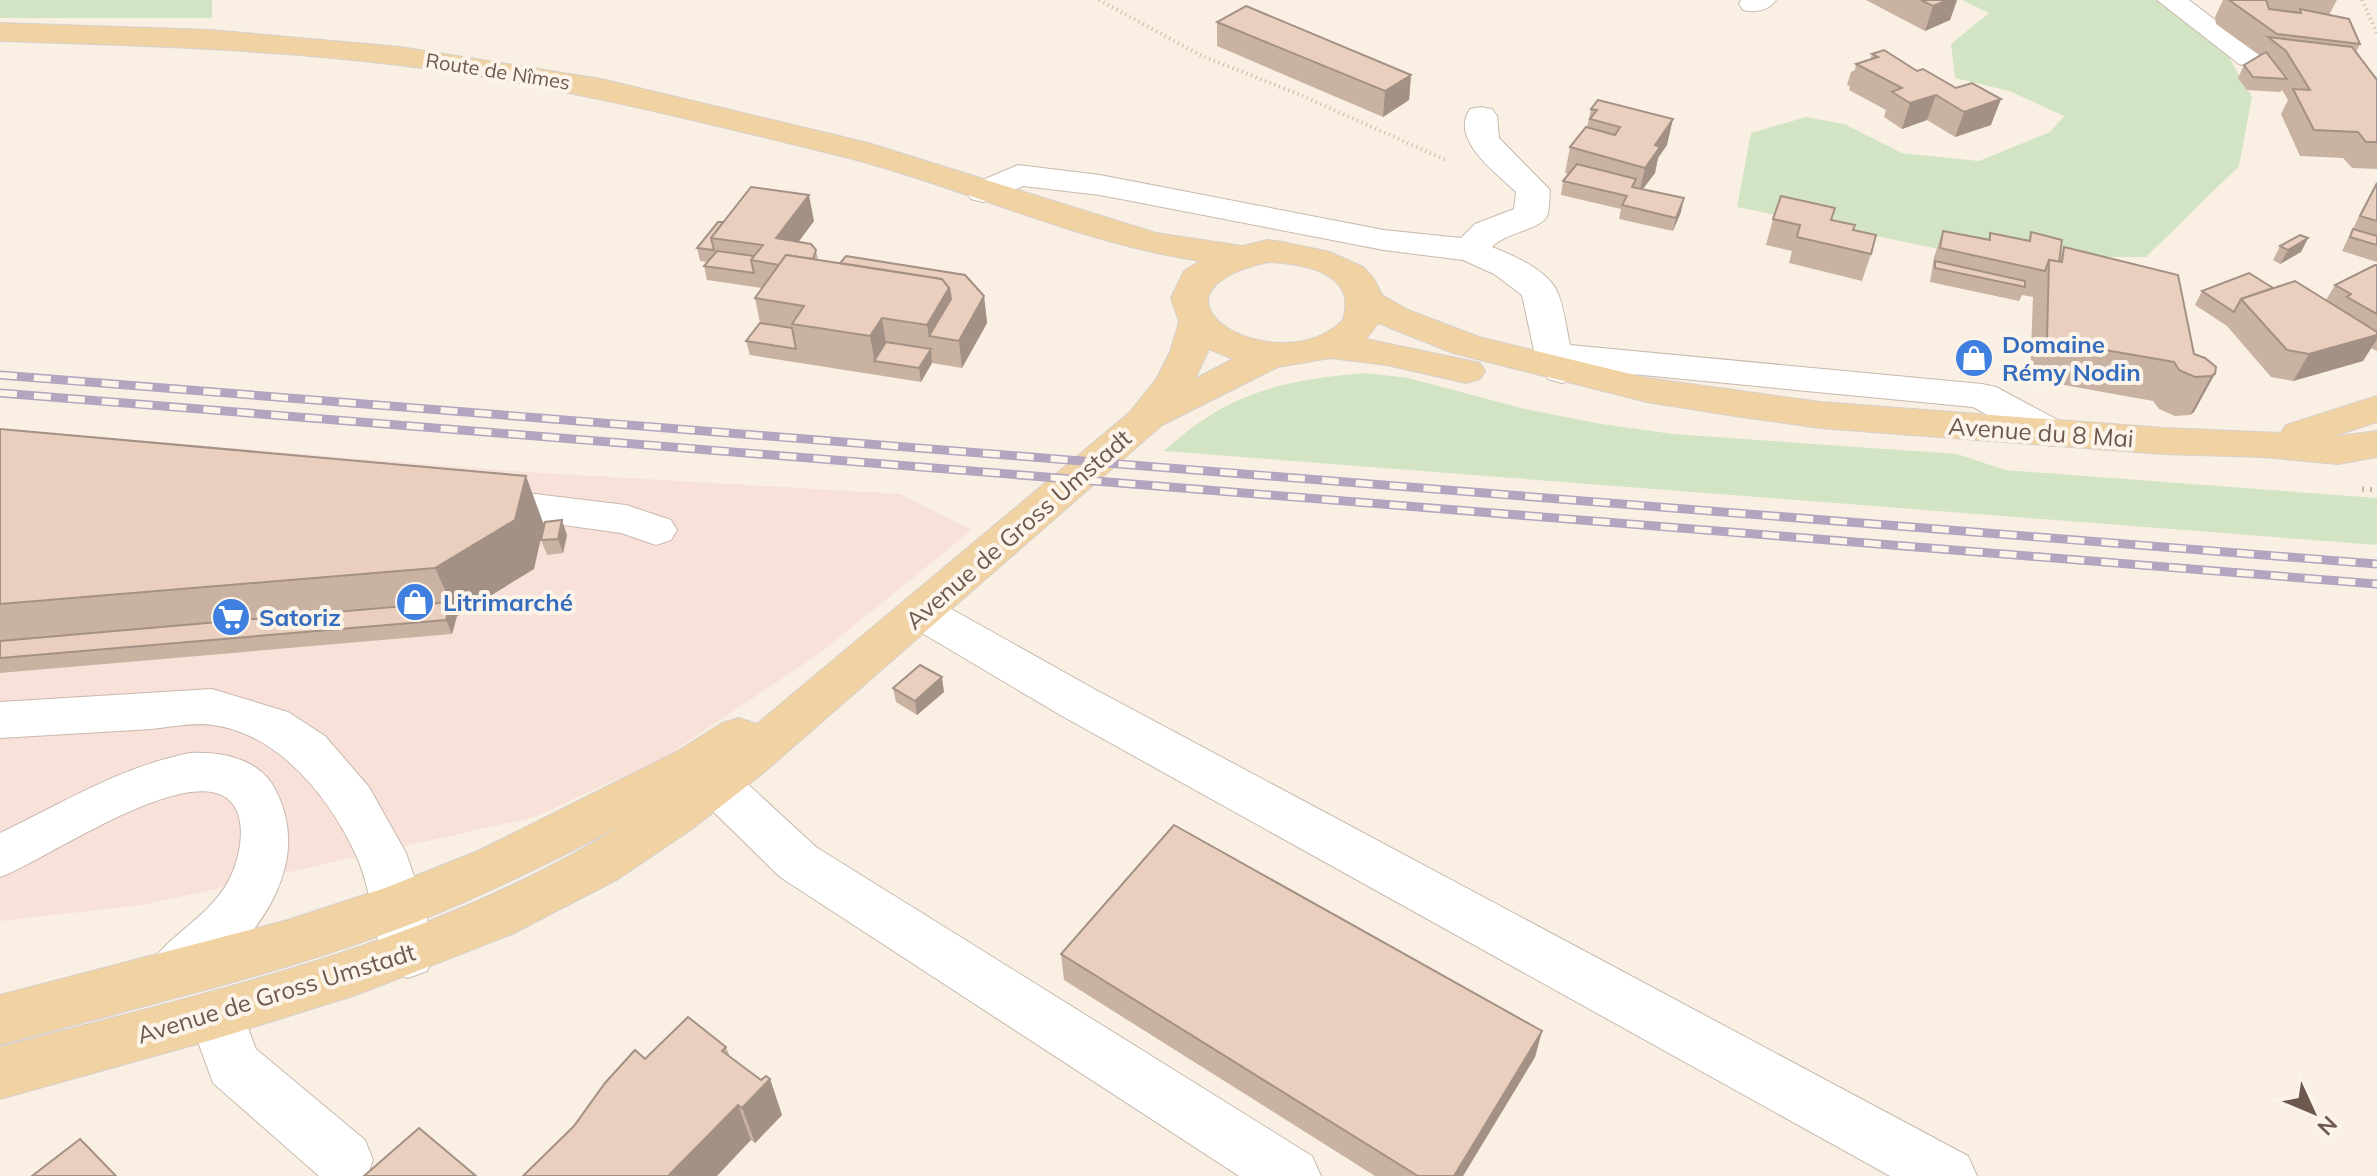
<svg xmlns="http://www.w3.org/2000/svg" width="2377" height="1176" font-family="Mulish,sans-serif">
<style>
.commercial{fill:#f8e1d8}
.green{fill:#d2e4c4}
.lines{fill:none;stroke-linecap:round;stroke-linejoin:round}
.minor-casing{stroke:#c8b8ac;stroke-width:2}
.major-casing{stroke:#d6d0cd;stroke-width:2}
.path-far1{stroke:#cfb3a2;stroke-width:4;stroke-dasharray:1 4;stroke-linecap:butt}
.path{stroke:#cfb3a2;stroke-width:5;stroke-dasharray:2 6;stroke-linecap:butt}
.minor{fill:#fff;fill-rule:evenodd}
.major{fill:#f0d2a3;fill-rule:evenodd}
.rail-casing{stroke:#b3a4c0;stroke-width:9}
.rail{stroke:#fcf4e9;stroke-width:6;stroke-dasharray:17;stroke-linecap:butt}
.wall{fill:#cab2a3}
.shaded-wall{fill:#a49185}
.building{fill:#ebcfbe;stroke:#a49185;stroke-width:2}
.labels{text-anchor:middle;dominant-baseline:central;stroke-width:8;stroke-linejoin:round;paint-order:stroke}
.far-street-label{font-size:20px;fill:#6d584d;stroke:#fcf4e9}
.shop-label{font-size:24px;font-weight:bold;fill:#366cbe;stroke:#fcf4e9;text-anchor:start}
.street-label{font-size:24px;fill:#6d584d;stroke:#fcf4e9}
</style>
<rect width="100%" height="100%" fill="#f9f0e3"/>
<polygon class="commercial" points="0,429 511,471 900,494 972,530 820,653 665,757 535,817 143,905 0,921"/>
<g class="green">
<rect x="0" y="0" width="212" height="18"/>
<polygon points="1962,0 2171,0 2213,30 2252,97 2239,166 2146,257 1977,257 1737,207 1751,133 1806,117 1844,124 1902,153 1979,161 2050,132 2064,116 2009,91 1955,78 1951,44 1989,13"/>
<path d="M1365,373L1408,378L1525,409L1601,424L1673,434L1957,454L2005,470L2377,498V545L1164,451C1227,393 1281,380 1365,373Z"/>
</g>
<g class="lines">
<g class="minor-casing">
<g id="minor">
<path d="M1741,0H1776C1768,11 1756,13 1743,10L1739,4Z"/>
<polygon points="2157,0 2189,0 2265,58 2261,64 2250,67 2239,64"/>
<path d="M1481,107L1492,109L1497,116L1499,138L1550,190C1549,198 1550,209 1547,216C1542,229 1504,233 1492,247C1512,255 1544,268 1556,289C1564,305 1566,328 1570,345L1982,384L1996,387L2065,424L2071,433L2065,442L2051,446L2037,442L1973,407L1580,369L1576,379L1562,383L1548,379L1535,355L1522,295L1494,274L1463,260L1384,250L1100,195L1023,186L995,199L983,202L971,199L966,192L971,185L1018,165L1100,175L1384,230L1461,238L1475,224L1514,209L1516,192C1497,173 1449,140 1470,109Z"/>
<polygon points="477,487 626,505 671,520 677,530 671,540 656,545 621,533 462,511 456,501 462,491"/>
<polygon points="921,596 937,601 1096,690 1968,1156 1977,1176 1890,1176 1062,716 905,623 899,612 905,601"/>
<path d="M212,689L288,712L325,736L369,787L406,853L424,906L435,955L427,971L408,978L389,971C372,935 373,892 356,855C329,797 279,734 213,725C194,722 171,727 152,729C101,732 51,735 0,738V702Z"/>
<polygon points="695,745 712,751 816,847 1312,1156 1321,1176 1239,1176 780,877 678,777 671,764 678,751"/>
<path d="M190,753C221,751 260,759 275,789C313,861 262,932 206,978C196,985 183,998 169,997C164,996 157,992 152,991L144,974C162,937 207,921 229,880C239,861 246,829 236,809C205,748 44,862 0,877V833C63,803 120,767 190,753Z"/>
<polygon points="216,990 236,997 256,1049 365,1140 373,1160 367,1176 319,1176 213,1083 188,1014 196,997"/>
</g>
</g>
<g class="major-casing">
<path id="major" d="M0,23L210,30L400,47L601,79L868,143L1156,233L1242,246L1268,240L1282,242L1330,252L1363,267L1374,279L1382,295L1408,310L1479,337L1647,378L1820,402L2164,428L2281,433L2286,425L2377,396V422L2331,437L2377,431V457L2338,464L2263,457L2164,454L1820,428L1735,416L1647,402L1453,353L1378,323L1366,339L1480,363L1485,371L1480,379L1466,383L1387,365L1330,358L1278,367L1162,425L762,774L692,829L618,879L512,934L356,995L215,1039L0,1099V1047C212,991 434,944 622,825C555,860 489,893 419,921C284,974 140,1006 0,1045V995L288,920L385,888L478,851L678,751L722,723L739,718L757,724L1130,412L1157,378L1170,352L1179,322L1171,298L1184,271L1200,261C1074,242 957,184 833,154C690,119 547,83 399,65C267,49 133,45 0,41ZM1268,262C1304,264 1358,272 1343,320C1279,385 1123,295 1268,262ZM1209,349L1233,359L1195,379Z"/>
</g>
<g class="path-far1">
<polyline points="1099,0 1200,55 1298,94 1448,161"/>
<polyline points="2362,0 2377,33"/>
</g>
<polyline class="path" points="2362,489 2377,490"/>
<use href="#minor" class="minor"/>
<use href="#major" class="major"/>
<g class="rail-casing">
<g id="rail">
<polyline points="0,375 2377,564"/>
<polyline points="0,393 2377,584"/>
</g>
</g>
<use href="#rail" class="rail"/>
</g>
<g class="wall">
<polygon points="1866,0 1957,0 1950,20 1925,31"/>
<polygon points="2223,0 2337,0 2329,15 2360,44 2356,52 2377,80 2377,169 2352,168 2343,158 2300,156 2281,114 2288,100 2282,90 2280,92 2247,90 2238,78 2244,65 2259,55 2216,24 2215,17"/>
<polygon points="1217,22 1411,75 1409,100 1383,117 1217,46"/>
<polygon points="1872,54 1991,125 1955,137 1927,120 1902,129 1884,117 1886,110 1849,90 1850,86 1847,85 1851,72 1855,70 1856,64 1870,60"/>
<polygon points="1598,100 1667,145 1658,158 1655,173 1643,189 1681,212 1673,231 1619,219 1621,209 1561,195 1563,181 1569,174 1565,173 1570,147 1587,127 1591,109"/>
<polygon points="2377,183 2377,262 2342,251 2362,210"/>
<polygon points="1773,219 1832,220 1853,230 1871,254 1862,281 1789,263 1792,251 1766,245"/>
<polygon points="814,221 798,242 816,250 818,260 984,296 987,323 962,368 932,363 921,382 750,355 746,341 760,323 755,298 762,288 707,280 704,266 707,262 700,261 697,248 723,222"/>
<polygon points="1943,231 1988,239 1990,233 2028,241 2031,232 2060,256 2064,247 2194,354 2216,367 2194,412 2190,415 2175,416 2159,409 2153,401 2030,379 2033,297 2022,295 2019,301 1930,282 1934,257"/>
<polygon points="2308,238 2301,252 2280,264 2273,260 2280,246"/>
<polygon points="2377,265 2377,351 2371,348 2363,361 2293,381 2271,377 2227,326 2195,305 2202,291 2273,288 2326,300 2335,285"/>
<polygon points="0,429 534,569 457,616 452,634 0,673"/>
<polygon points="567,535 563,553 547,555 541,540"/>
<polygon points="893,688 944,692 917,715 896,702"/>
<polygon points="1061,954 1542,1031 1535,1057 1463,1176 1375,1176 1064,980"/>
<polygon points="726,1047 730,1057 761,1080 770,1079 782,1115 755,1143 645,1059"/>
</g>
<g class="shaded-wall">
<polygon points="1948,0 1957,0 1950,20 1925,31 1933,6"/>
<polygon points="1411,75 1409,100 1383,117 1385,91"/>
<polygon points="1936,95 1927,120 1902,129 1910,103"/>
<polygon points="2001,99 1991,125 1955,137 1964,112"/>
<polygon points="1673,119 1667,145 1658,158 1655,173 1639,194 1645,168 1655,145"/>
<polygon points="809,195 814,221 782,264 776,238"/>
<polygon points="1684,198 1681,212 1673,231 1676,218"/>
<polygon points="2308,238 2301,252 2280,264 2288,250"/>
<polygon points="949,288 954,326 929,336 927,325"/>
<polygon points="984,296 987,323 962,368 959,341"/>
<polygon points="882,318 888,356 874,361 877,375 870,336"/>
<polygon points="2377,335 2377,339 2363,361 2293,381 2309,354"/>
<polygon points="931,349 932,363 921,382 919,368"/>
<polygon points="2215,374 2194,412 2190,415 2211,376"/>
<polygon points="526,476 544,525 534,569 457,616 435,568"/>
<polygon points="562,520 567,535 563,553 558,539"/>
<polygon points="451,602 457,616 452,634 446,620"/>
<polygon points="942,677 944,692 917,715 915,701"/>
<polygon points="1542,1031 1535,1057 1463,1176 1454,1176"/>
<polygon points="770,1079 782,1115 755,1143 742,1108"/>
<polygon points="738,1105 751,1140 717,1176 668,1176"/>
</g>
<g class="building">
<polygon points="1921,0 1948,0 1933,6"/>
<polygon points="2229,0 2266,0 2269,9 2301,13 2300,9 2349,19 2360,44 2277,34"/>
<polygon points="1246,6 1411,75 1385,91 1217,22"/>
<polygon points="2268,37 2352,47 2377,80 2377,142 2366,142 2358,132 2314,130 2293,89 2310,90 2286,51"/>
<polygon points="1884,50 1917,71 1923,69 1956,88 1972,83 2001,99 1964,112 1936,95 1910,103 1892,92 1902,88 1856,64 1878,57 1872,54"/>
<polygon points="2266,52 2287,79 2253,77 2244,65"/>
<polygon points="1598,100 1673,119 1655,145 1660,147 1645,168 1570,147 1586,127 1615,135 1620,127 1590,119 1597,110 1591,109"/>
<polygon points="1577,164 1636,179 1632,187 1684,198 1676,218 1622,205 1627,196 1563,181"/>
<polygon points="2377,183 2377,221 2360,216"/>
<polygon points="751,187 809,195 776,238 811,244 816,250 813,259 786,255 779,265 751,260 763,245 711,238"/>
<polygon points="1781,196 1835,208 1831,220 1855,225 1853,230 1876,235 1871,254 1797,237 1800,225 1773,219"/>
<polygon points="718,222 723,222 711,238 714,250 697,248"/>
<polygon points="2353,229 2377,236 2377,245 2350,237"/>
<polygon points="1943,231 1990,240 1990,233 2030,241 2031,232 2062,240 2059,262 2049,260 2045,271 1940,248"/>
<polygon points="2300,235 2308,238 2288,250 2280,246"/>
<polygon points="2064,247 2178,275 2194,354 2205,358 2216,367 2215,374 2211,376 2195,377 2179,370 2174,362 2047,340 2049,260 2062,262"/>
<polygon points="717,251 754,256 751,260 754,273 704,266"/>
<polygon points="786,255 942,279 949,288 927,325 882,318 870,336 792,324 804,306 755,298"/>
<polygon points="846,256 965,275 984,296 959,341 929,336 951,299 949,288 942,279 840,263"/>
<polygon points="1935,261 2025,281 2025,287 1935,268"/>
<polygon points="2375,265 2377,265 2377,314 2347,297 2351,294 2335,285"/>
<polygon points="2249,273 2273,288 2241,299 2234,312 2202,291"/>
<polygon points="2295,281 2377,332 2377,335 2309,354 2287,350 2241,299"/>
<polygon points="760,323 792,328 796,349 746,341"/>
<polygon points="886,342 931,349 919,368 874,361"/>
<polygon points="0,429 526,476 515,520 435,568 0,604"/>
<polygon points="562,520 558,539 541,540 545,522"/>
<polygon points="451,602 446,620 0,658 0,641"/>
<polygon points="920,665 942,677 915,701 893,688"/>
<polygon points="1174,825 1542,1031 1454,1176 1418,1176 1061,954"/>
<polygon points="688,1017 726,1047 722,1051 761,1080 766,1076 770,1079 742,1108 738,1105 668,1176 523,1176 574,1126 605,1083 635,1050 645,1059"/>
<polygon points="419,1128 476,1176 364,1176"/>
<polygon points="80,1139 116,1176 32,1176"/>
</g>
<defs>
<g id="shop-disc" transform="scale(2)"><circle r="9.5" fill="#3f7fe0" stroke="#fcf4e9"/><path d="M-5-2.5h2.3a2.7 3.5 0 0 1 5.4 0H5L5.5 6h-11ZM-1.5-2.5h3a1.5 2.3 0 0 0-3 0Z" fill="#fff"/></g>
<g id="supermarket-disc" transform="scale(2)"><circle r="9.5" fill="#3f7fe0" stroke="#fcf4e9"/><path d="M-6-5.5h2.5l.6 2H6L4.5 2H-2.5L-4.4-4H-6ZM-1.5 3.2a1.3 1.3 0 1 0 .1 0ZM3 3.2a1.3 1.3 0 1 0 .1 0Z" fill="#fff"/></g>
</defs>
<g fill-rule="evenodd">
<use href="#shop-disc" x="1974" y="358"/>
<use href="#shop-disc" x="415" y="602"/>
<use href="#supermarket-disc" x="231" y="617"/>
</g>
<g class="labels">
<g class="far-street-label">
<text transform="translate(498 71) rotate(9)">Route de Nîmes</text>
</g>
<g class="shop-label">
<text x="2002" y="344">Domaine<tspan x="2002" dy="28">Rémy Nodin</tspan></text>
<text x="443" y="602">Litrimarché</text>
<text x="259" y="617">Satoriz</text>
</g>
<g class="street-label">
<text transform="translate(2041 432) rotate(4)">Avenue du 8 Mai</text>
<text transform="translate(1018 529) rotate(-41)">Avenue de Gross Umstadt</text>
<text transform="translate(276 993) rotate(-17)">Avenue de Gross Umstadt</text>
</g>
</g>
<g transform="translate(2313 1112) rotate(134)" stroke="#fcf4e9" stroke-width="6" paint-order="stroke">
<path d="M0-6L14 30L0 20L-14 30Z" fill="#6d584d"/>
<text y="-12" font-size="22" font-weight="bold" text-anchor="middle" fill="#6d584d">N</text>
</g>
</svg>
